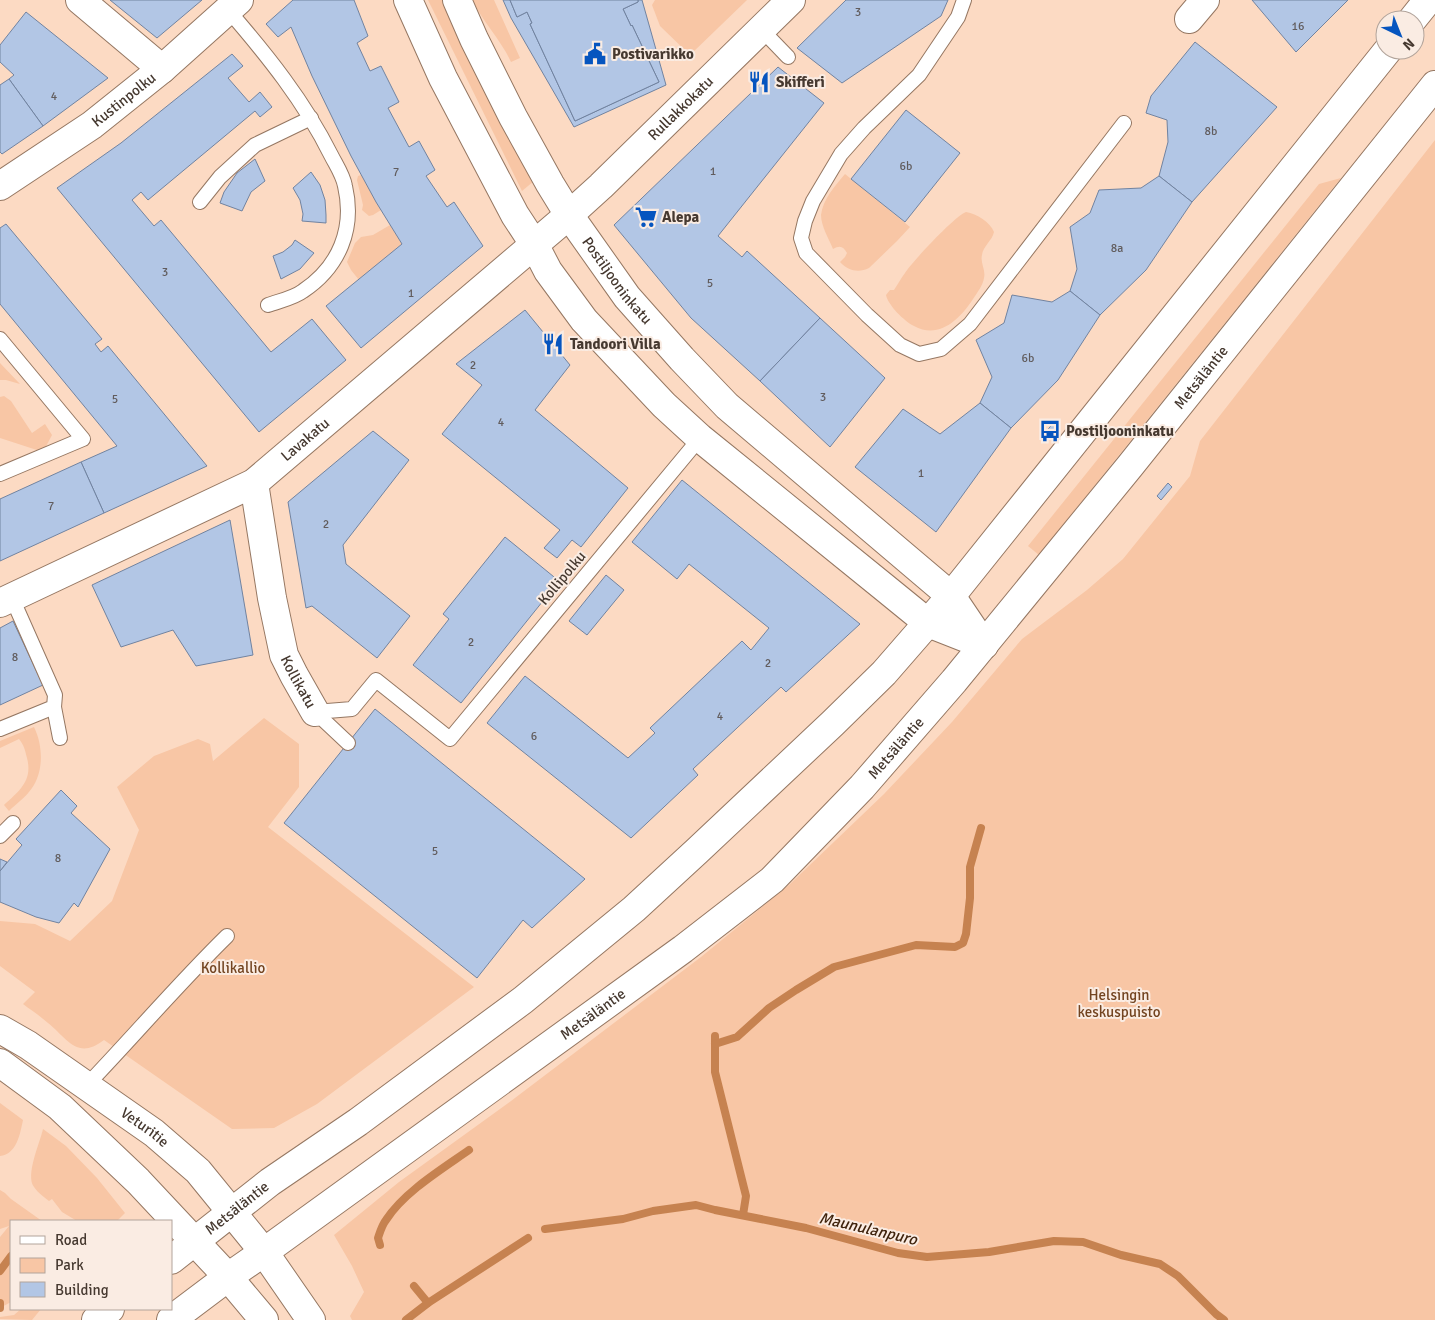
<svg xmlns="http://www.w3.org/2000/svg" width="1435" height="1320" font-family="Signika,sans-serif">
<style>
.green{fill:#f8c6a5}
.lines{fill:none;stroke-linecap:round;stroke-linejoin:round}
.stream{stroke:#c68250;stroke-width:8}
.building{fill:#b2c6e5;stroke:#7183a0}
.service-casing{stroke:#957762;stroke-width:16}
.minor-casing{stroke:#957762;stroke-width:30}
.tertiary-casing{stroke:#957762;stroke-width:30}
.secondary-casing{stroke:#957762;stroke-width:30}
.service{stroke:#fff;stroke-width:14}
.minor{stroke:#fff;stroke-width:28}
.tertiary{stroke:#fff;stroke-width:28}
.secondary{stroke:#fff;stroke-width:28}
.labels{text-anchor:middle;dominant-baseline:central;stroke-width:4;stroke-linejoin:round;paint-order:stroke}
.number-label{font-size:12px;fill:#615c5d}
.poi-label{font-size:15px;font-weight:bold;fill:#463930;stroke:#faece3;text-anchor:start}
.street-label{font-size:15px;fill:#463930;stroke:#faece3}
.park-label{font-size:15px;fill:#734420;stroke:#faece3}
.water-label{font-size:16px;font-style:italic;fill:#3f230d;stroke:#faece3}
</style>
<rect width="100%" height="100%" fill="#fcdac3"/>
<g class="green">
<polygon points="428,0 444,0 534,181 522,191"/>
<path d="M472,0H494L520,58L511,62C501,40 483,22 472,0Z"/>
<polygon points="655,0 747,0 690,55 660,26 652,5"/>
<polygon points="1435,140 1435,1320 352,1320 350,1316 364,1292 352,1266 334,1235 399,1182 511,1101 701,957 789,885 884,794 952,722 1022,639 1087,590 1123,559 1190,476 1200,441"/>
<path d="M845,174L910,227L897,241L869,268C859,273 848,271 840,262L845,257L847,253C843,246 840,245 833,249C829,239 821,226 821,215C823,199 835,186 845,174Z"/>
<polygon points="361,175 381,210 373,215 369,216 362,210 363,205 357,180 358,176"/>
<polygon points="1341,178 1039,555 1028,546 1319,184"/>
<path d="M966,212C977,214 990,222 994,232C992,241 983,246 982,255C980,263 986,270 984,278C983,285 977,293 973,299C960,319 939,340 914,326C904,321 888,305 886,295L890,290H894C898,284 901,278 905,273C912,262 956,215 966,212Z"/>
<polygon points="390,225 402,244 359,280 351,270 347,262 355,243 361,237 373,235"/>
<polygon points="0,363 20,384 6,380 0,380"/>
<polygon points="4,396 11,401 32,433 45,424 52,435 43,452 0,438 0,397"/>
<path d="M264,718L299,744V787L268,827L474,987L317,1104L274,1128L232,1129L104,1040C77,1061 67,1038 48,1023C40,1016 31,1010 23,1004L35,992L0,966V921L35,924L70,941L112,901L139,830L117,787L154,756L198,739L210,744L213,761Z"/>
<path d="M34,727C43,745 44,771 32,788C26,797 16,804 9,811L4,805C19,791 33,781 27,758C25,750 24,745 19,739L0,748V741Z"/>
<path d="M0,1103L23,1120C20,1134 17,1154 0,1156Z"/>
<path d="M43,1129L66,1146L97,1178L125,1213L117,1221H77L62,1212L52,1199L49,1201C44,1197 38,1193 34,1187C25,1175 40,1143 43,1129Z"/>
<polygon points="0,1190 5,1193 11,1199 42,1221 11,1221 11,1302 0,1308 0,1237 9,1226 0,1229"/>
<polygon points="21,1309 41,1309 32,1320 0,1319 0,1317 14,1315"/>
</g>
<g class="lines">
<g class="stream">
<polyline points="715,1036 715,1072 746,1196 743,1215"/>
<polyline points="715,1044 737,1037 769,1008 796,990 834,967 916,945 955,947 963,943 966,934 970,898 970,867 981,828"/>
<polyline points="545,1229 623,1219 653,1211 696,1205 715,1210 806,1228 898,1253 927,1257 989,1252 1054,1241 1083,1242 1121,1255 1160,1264 1178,1276 1216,1314 1224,1320"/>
<path d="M380,1245L378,1238C380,1232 382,1225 386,1220C404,1192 442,1169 469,1150"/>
<polyline points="0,1271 11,1256"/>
<polyline points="414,1286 428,1303"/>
<polyline points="0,1303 0,1308"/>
<polyline points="406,1320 428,1303 528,1238"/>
</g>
</g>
<g class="building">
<polygon points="110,0 202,0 157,38"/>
<polygon points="293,0 354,0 368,36 357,43 370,71 381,66 399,102 388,108 409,147 419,141 435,170 426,176 447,207 454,202 483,246 361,348 326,306 402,244 376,202 351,156 312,76 291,27 278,37 266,24"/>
<polygon points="503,0 510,0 517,17 527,12 532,23 530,24 575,121 659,82 632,25 631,26 623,9 638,2 638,0 642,0 666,85 574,127 511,18"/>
<polygon points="510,0 638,0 638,2 623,9 631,26 632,25 659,82 575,121 530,24 532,23 527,12 517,17"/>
<polygon points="846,0 948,0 941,16 842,83 797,48"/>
<polygon points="1252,0 1348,0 1296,52"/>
<polygon points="26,12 108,78 43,126 9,79 14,75 0,62 0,45"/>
<polygon points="1195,42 1277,107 1192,202 1159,176 1168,142 1167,120 1146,113 1151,96"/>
<polygon points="232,54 243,66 228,78 249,102 260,92 272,107 260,117 255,111 148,200 141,192 132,200 154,226 161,220 271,352 312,319 346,360 259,432 57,188 121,143"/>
<polygon points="778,67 824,103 718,236 742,257 747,251 820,318 760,381 691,318 614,225"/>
<polygon points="9,79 43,126 2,154 0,152 0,85"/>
<polygon points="906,110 960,153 905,222 851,179"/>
<polygon points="255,159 265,181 251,192 242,211 220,203 224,192 237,173"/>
<polygon points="311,172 320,185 325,200 326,215 326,223 302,221 303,214 300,200 293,188"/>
<polygon points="1159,176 1192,202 1146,270 1100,315 1070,291 1077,269 1070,227 1090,213 1099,190 1141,188"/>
<polygon points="6,224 102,339 95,344 101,352 108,346 207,466 104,513 81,462 117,446 0,304 0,228"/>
<polygon points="295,240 314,253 300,269 281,279 273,256 283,252 292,245"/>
<polygon points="1070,291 1100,315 1058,380 1011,428 980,403 992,377 976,340 1004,323 1012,295 1052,302"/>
<polygon points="525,310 570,365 535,410 628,488 581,547 572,540 557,558 544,548 560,530 442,434 482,385 456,364"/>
<polygon points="820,318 885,378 830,447 760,381"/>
<polygon points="980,403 1011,428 936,532 855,467 903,409 940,434"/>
<polygon points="1055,421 1059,424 1048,437 1044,434"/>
<polygon points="373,431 409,460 343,545 346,564 410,616 377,658 312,606 306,608 288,502"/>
<polygon points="81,462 104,513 0,561 0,499"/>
<polygon points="682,480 860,624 786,692 781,687 693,769 698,775 631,838 487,723 525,676 628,758 655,733 650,728 742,641 751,650 769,628 689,564 677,579 632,542"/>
<polygon points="1168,483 1172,487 1161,500 1157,496"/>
<polygon points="230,520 253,655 196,666 173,630 121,647 92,585"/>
<polygon points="505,537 559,581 461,703 413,665 449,619 443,614"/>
<polygon points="606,575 624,590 587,635 569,621"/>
<polygon points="13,621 43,685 0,705 0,628"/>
<polygon points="375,709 585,879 532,928 523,920 477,978 284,823"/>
<polygon points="61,790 77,806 71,813 110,849 78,907 74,903 59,923 36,917 0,902 0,871 22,845 16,839"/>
<polygon points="0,859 7,862 0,871"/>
</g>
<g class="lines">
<g class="service-casing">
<g id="service">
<polyline points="964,0 958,17 919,75 864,128 841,154 813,201 805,221 801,238 806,253 867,315 900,345 919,354 941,349 970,324 1124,123"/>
<path d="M228,10C267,55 304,101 331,155C336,165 343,175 345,186C355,229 339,267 303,291C294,298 279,301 268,305"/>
<polyline points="761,29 788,57"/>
<polyline points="200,202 220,177 255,145 311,118"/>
<polyline points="0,339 83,439 0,474"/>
<polyline points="54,707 60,738"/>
<polyline points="315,712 352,709 376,680 450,739 700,438"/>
<polyline points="315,712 348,743"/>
<polyline points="0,729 54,707 55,695 12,598"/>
<polyline points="0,836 13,823"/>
<path d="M86,1086C134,1036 178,984 227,936"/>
</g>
</g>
<g class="minor-casing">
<g id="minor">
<polyline points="80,0 162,69"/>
<polyline points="1189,19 1205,0"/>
<path id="s1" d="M0,186L92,125L162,69L239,0"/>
<path id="s2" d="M254,483L272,598L284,655L294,675L315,712"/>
<path id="s3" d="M0,603L254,483L569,215L601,186L791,0"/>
</g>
</g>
<g class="tertiary-casing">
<g id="tertiary">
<polyline points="408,0 443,78 515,215 534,244 548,271 584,320 664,405 700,438 885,588 928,623 984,645"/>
<path id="s4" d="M457,0L474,39L513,117L550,184L569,215L627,297L682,359L727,406L951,596L984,645"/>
<polyline points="264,1252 311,1320"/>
<polyline points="228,1277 264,1320"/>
</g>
</g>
<g class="secondary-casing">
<g id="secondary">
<polyline points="1412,20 1428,0"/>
<path id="s5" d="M0,1029L28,1045L154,1133L198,1171L264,1252"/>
<polyline points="0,1063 60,1107 138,1181 228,1277"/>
<path id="s6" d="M171,1260L270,1182L358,1122L523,1000L634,909L697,851L833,723L884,673L951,596L1388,50"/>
<polyline points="96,1320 110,1309"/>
<path id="s7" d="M171,1320L228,1277L264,1252L683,949L772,880L862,787L954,681L1130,466L1435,85"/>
</g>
</g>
<use href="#service" class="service"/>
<use href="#minor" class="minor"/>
<use href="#tertiary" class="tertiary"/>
<use href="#secondary" class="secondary"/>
</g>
<defs>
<g id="civic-bare" transform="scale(1.725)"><path d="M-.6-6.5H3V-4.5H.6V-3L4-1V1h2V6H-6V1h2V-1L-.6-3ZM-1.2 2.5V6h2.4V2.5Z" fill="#0655bf" stroke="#faece3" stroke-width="2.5" paint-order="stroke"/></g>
<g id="restaurant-bare" transform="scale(1.725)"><path d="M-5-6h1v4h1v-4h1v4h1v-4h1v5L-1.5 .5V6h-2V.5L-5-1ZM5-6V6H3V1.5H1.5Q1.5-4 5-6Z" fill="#0655bf" stroke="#faece3" stroke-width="2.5" paint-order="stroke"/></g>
<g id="supermarket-bare" transform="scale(1.725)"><path d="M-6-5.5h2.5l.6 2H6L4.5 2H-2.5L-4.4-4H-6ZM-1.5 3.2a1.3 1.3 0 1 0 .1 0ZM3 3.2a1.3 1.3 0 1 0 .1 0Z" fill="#0655bf" stroke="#faece3" stroke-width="2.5" paint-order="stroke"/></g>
<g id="bus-bare" transform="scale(1.725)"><path d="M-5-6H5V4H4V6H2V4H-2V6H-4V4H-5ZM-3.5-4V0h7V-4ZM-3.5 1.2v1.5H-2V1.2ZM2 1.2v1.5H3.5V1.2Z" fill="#0655bf" stroke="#faece3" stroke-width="2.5" paint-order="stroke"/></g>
</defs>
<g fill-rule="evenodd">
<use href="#civic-bare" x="595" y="54"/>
<use href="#restaurant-bare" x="759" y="82"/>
<use href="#supermarket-bare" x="646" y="217"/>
<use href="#restaurant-bare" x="553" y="344"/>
<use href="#bus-bare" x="1050" y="431"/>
</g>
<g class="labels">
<g class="number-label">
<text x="858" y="12">3</text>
<text x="1298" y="26">16</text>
<text x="54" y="96">4</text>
<text x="1211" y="131">8b</text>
<text x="906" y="166">6b</text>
<text x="713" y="171">1</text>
<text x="396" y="172">7</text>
<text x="1117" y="248">8a</text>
<text x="165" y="272">3</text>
<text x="710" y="283">5</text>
<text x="411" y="293">1</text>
<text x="1028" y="358">6b</text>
<text x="473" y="365">2</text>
<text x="823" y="397">3</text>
<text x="115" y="399">5</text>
<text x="501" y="422">4</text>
<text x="921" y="473">1</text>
<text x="51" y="506">7</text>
<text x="326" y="524">2</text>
<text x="471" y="642">2</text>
<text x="15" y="657">8</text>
<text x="768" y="663">2</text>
<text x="720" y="716">4</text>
<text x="534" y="736">6</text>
<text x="435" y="851">5</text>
<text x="58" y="858">8</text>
</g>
<g class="poi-label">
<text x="612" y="54">Postivarikko</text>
<text x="776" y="82">Skifferi</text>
<text x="662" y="217">Alepa</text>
<text x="570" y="344">Tandoori Villa</text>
<text x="1066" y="431">Postiljooninkatu</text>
</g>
<g class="street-label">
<text stroke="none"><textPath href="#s1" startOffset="151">Kustinpolku</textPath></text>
<text stroke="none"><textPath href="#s3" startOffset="849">Rullakkokatu</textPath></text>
<text stroke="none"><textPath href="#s4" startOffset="324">Postiljooninkatu</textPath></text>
<text stroke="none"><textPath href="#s7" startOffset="1406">Metsäläntie</textPath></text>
<text stroke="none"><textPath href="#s3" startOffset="348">Lavakatu</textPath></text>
<text transform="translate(562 578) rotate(-50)">Kollipolku</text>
<text stroke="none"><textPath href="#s2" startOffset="205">Kollikatu</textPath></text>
<text stroke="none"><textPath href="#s7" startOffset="926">Metsäläntie</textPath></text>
<text stroke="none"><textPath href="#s7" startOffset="521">Metsäläntie</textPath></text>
<text stroke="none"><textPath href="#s5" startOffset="175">Veturitie</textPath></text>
<text stroke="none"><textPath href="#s6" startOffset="84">Metsäläntie</textPath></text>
</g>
<g class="park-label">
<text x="233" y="968">Kollikallio</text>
<text x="1119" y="995">Helsingin<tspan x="1119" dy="17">keskuspuisto</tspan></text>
</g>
<g class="water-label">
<text transform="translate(868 1229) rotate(13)">Maunulanpuro</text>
</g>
</g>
<rect x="10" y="1220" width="162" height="90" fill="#faece3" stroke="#b2a49b"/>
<rect x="20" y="1236" width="25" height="8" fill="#ffffff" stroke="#b2a49b"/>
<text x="55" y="1245" font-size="15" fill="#463930">Road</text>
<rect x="20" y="1258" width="25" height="15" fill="#f8c6a5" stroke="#b2a49b"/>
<text x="55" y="1270" font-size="15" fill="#463930">Park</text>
<rect x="20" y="1282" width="25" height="15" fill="#b2c6e5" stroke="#b2a49b"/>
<text x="55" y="1295" font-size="15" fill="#463930">Building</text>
<g transform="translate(1400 35) rotate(137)"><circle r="24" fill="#faece3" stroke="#b2a49b"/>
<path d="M0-4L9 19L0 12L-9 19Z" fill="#0655bf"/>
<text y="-8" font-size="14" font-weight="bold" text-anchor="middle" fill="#463930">N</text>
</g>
</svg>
